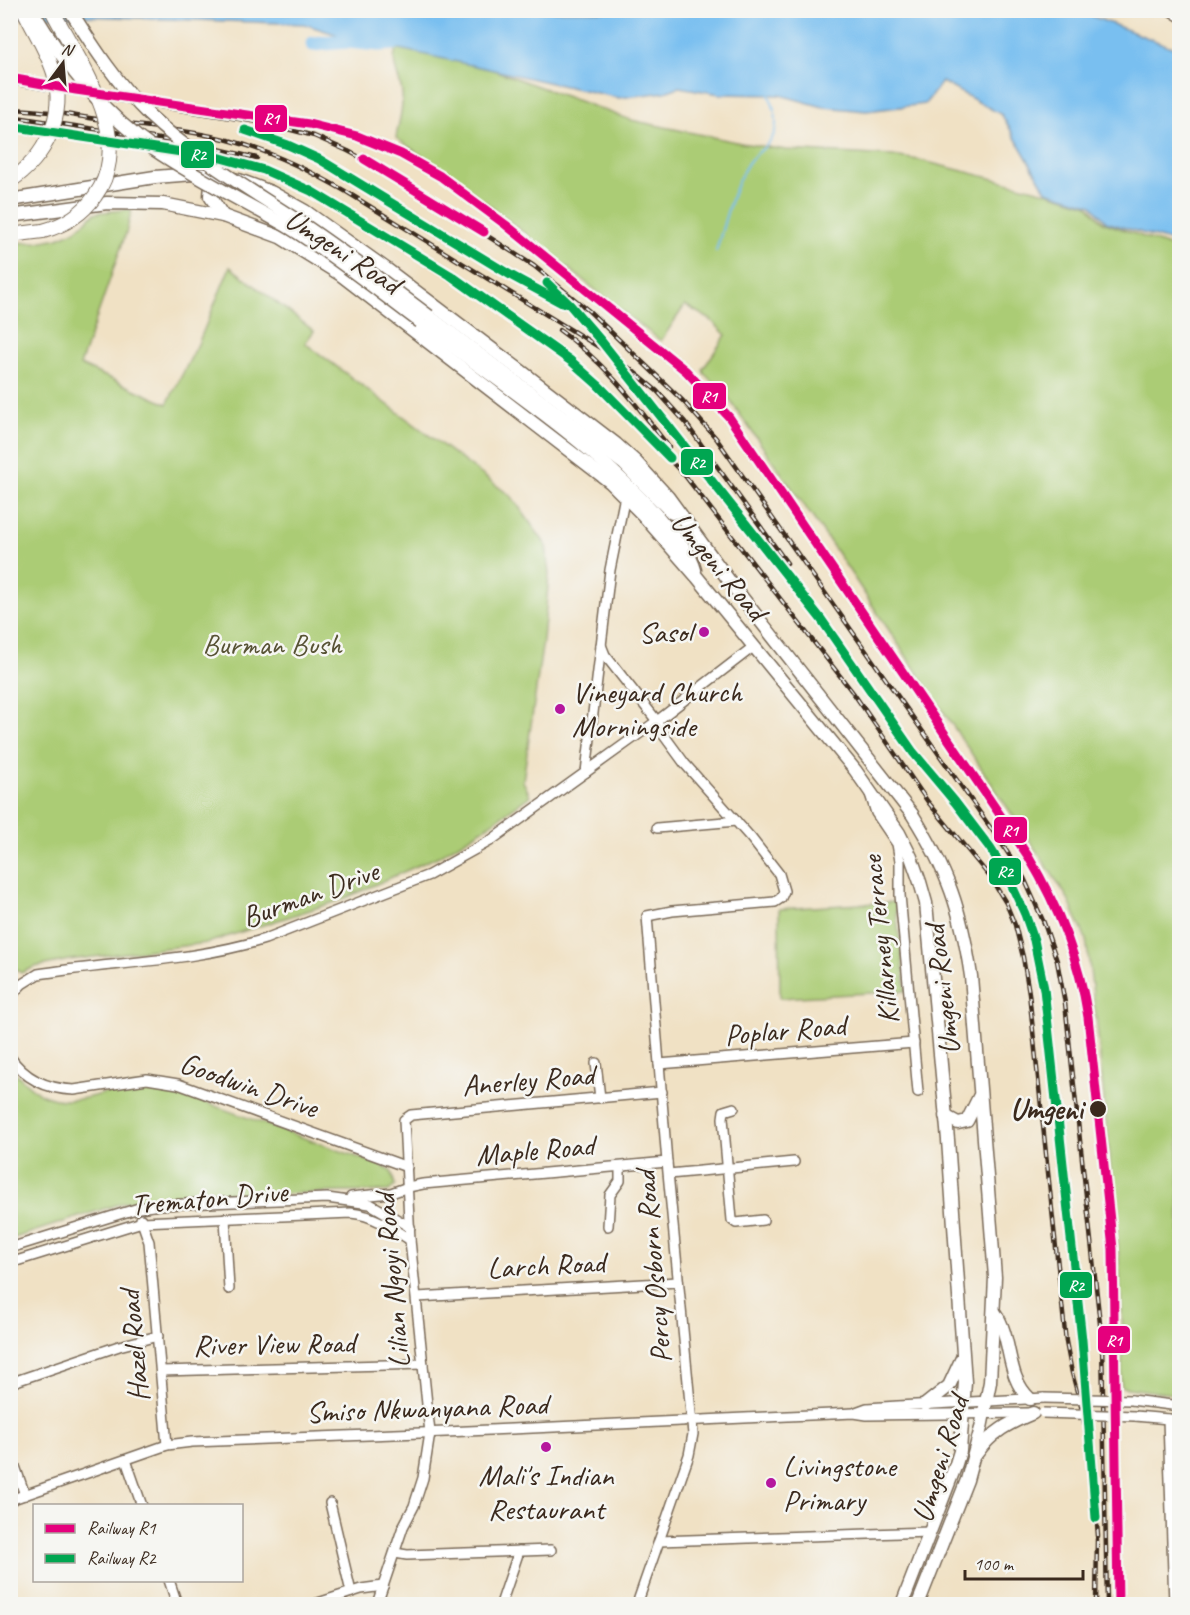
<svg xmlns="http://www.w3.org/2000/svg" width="1190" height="1615" font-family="Caveat,sans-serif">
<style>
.green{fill:#abcc74;stroke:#737b49;stroke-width:1.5}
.water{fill:#79bff0;stroke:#5a7487;stroke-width:1.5}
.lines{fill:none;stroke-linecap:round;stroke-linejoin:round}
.stream{stroke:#79bff0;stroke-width:2}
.river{stroke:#79bff0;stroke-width:15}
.minor-casing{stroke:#7a6a58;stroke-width:12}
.major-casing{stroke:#7a6a58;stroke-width:15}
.highway-casing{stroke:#7a6a58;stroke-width:16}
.minor{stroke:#fff;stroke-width:9}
.major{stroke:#fff;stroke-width:12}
.highway{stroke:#fff;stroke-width:14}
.rail-casing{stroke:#3b2a1e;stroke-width:4.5}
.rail{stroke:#f6f6f2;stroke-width:2;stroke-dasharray:7;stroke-linecap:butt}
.minor-bridge-casing{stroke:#7a6a58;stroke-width:12;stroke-linecap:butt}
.major-bridge-casing{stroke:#7a6a58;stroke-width:15;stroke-linecap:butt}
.highway-bridge-casing{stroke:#7a6a58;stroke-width:16;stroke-linecap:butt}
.minor-bridge{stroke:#fff;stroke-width:9}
.major-bridge{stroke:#fff;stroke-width:12}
.highway-bridge{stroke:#fff;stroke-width:14}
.rail-1-casing{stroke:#f6f6f2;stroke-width:14}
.rail-2-casing{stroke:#f6f6f2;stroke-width:14}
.rail-1{stroke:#e5007d;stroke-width:9}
.rail-2{stroke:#00a651;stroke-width:9}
.poi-dot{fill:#b5179e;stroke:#f6f6f2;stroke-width:2}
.stop-dot{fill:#3b2a1e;stroke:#f6f6f2;stroke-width:2}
.labels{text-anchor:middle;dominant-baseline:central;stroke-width:5;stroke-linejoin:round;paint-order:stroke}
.street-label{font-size:30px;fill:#3b2a1e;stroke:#f6f6f2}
.poi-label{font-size:30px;fill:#3b2a1e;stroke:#f6f6f2;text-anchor:start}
.park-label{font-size:30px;fill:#575234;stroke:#f6f6f2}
.stop-label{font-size:30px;font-weight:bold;fill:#3b2a1e;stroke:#f6f6f2;text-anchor:end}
.line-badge{stroke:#f6f6f2;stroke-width:2}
.badge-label{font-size:16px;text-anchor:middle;font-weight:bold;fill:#fff}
</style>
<rect width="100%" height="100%" fill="#f6f6f2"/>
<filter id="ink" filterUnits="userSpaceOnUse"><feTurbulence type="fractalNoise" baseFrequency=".0167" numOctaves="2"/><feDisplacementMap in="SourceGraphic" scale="12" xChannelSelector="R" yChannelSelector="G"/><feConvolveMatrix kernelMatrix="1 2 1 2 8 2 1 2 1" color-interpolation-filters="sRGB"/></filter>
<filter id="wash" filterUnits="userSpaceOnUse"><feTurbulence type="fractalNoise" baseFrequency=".008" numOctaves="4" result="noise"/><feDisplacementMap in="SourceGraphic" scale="24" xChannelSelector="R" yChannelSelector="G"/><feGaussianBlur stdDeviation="1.35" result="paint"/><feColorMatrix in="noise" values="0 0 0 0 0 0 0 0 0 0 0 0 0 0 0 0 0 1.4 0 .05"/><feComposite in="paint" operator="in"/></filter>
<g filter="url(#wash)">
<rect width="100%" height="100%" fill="#f0e1c4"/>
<g class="green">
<path d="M398,46L444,52L631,120L741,143L786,150L892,156L919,160L1042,191L1088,205L1103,222L1179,250V1395L1121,1387L1123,1334L1118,1246L1097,1026L1086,939L1066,895L832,545L729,399L704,373L703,369L726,335L711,320L685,305L661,341C572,274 489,200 396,138C398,124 404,108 402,94C401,77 388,63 398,46Z"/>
<polygon points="132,209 126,233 80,365 167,404 198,344 230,267 314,331 305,343 512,497 546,545 549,575 543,640 523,781 530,796 483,829 439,856 341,900 207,943 69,960 35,967 21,973 11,965 11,243 38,242 58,238 76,230 95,213"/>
<polygon points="895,902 906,991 780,998 779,909"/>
<path d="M10,1068C21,1077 29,1089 43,1095C79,1111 115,1083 152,1085C158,1086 165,1088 170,1090L380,1165L391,1171L395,1185L389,1191L303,1193L125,1202L11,1239Z"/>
<polygon points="1175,1433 1180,1434 1179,1604 1178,1604 1179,1573"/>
</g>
<polygon class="water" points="10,11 1079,11 1179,50 1179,244 1106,222 1092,205 1046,191 1002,115 942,82 925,104 866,111 823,107 780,95 720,94 679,87 665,92 619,98 341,36 304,24 84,16 11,18"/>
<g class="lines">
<path class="stream" d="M716,251C725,222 731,189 748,163C756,152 771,146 775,131C778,121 774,105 769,95"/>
<polyline class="river" points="313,44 347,41 379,44 394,43"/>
</g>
</g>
<g filter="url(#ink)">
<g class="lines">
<g class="minor-casing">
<g id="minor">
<polyline points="601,645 605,655 657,721 660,730 685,764 751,838 779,874 784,891 781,898 775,902 672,911 647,916 667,1162 693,1434 689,1455 637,1604"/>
<polyline points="586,772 610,570 625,496"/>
<polyline points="870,794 876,813 897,844 900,861 900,895 918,1092"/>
<polyline points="657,828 736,821"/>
<path d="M10,997L22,984L38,974C113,962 191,962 265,939L429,875L490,841L657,721L753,647"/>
<path d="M10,1057C25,1079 48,1089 74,1090L147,1079L178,1084L407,1167"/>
<polyline points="596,1063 600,1098"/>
<polyline points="659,1064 914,1043"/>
<polyline points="734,1108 724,1111 723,1118 732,1220 736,1223 763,1220"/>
<polyline points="669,1174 794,1162"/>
<polyline points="351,1197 391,1193 408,1187 423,1184 667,1162"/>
<polyline points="225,1218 229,1289"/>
<polyline points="141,1219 149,1242 167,1445"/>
<polyline points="608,1226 610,1195 620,1181 620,1167"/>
<polyline points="10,1248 139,1208 160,1205 327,1198 370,1204 410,1227"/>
<path d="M10,1263L142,1222L351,1213C373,1215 392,1228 410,1240"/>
<polyline points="417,1297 678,1282"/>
<polyline points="161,1371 423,1364"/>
<polyline points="10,1383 119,1346 158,1336"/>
<polyline points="1131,1400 1180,1406"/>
<polyline points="856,1412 867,1408 898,1406 1044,1398"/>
<polyline points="1135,1416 1180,1420"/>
<polyline points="1168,1419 1174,1604"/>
<polyline points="10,1452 25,1495"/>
<polyline points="126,1460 142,1506"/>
<polyline points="10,1500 167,1445 192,1442 446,1432 854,1413 867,1415 1030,1413"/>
<polyline points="330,1503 351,1592"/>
<polyline points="659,1541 930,1532"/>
<polyline points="395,1553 407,1555 551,1550"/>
<polyline points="169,1580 177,1604"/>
<polyline points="315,1604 361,1589 383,1586"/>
<polyline points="377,1604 403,1527 414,1506 423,1478 430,1433 410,1240 404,1120 411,1115 662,1092"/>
<polyline points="501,1604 519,1551"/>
</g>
</g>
<g class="major-casing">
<g id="major">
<polyline points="1172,10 1180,15"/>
<polyline points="212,175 210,196 223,216"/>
<path d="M10,200L155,177L194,174L212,175L239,180L271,192L305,211L385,268L529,377L616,444L636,462L668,497L733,586L912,814C948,871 961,909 971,976L995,1277L990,1382L981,1428L967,1480L918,1604"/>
<polyline points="10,216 107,203 163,204 223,216 280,237 341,275 610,482 643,515 697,577 855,770 899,833 911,857 920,882 926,903 948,1140 965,1382 960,1451 955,1467 902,1604"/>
<polyline points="429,316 624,464 672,513"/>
<path d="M420,322C503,386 597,444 665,525C677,539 690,552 695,570"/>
<polyline points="945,1116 958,1123 967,1121 979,1097"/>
<path d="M995,1313C1013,1339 1005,1376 1030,1399"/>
<polyline points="925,1405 949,1386 962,1358"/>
<path d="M977,1453C992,1432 1009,1423 1033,1413"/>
</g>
</g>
<g class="highway-casing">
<polyline id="highway" points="10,235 43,231"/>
</g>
<use href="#minor" class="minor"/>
<use href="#major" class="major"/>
<use href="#highway" class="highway"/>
<g class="rail-casing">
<g id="rail">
<polyline points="10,83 68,93 265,123 314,136 348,151 390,173 534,266 589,311 683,401 716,438 1002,844 1024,878 1044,923 1057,961 1065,1003 1102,1342 1107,1604"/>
<path d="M10,109C47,110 83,117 119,123C157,128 196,131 232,141C272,152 309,170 345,191L602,349"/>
<polyline points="10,116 205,146 257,158"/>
<polyline points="10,126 221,158 281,177 332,202 450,275 553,348 586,373 686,477 854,694 928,802 990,877 1006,903 1015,925 1023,957 1029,993 1066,1342 1072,1373 1082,1410 1094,1496"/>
<polyline points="564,298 602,342 821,619 913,752 955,802 990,848 1007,875 1025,914 1034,940 1044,989 1088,1407"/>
<path d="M559,330C606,363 635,403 669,447"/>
<polyline points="627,366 657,391 685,422 787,563"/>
<polyline points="1094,1488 1098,1536"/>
<polyline points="1096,1604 1097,1539"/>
</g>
</g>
<use href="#rail" class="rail"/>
<g class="minor-bridge-casing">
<g id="minor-bridge">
<polyline points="1044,1398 1131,1400"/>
<polyline points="1043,1413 1135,1416"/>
</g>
</g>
<g class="major-bridge-casing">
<g id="major-bridge">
<path d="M32,10C64,64 103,114 155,150C198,179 245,202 290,228C335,256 377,290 420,322"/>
<path d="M70,10C94,48 118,85 150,116C193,156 243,185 292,217C339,248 384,282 429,316"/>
</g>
</g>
<g class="highway-bridge-casing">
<g id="highway-bridge">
<path d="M10,181C46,157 66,116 54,73C47,51 34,31 24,10"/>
<path d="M43,231C65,225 82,215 95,196C137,138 79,63 52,10"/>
</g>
</g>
<use href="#minor-bridge" class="minor-bridge"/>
<use href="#major-bridge" class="major-bridge"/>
<use href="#highway-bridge" class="highway-bridge"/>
<g class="rail-1-casing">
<g id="rail-1">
<path d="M10,78L76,90L309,124L357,136L401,154L440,176L506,225L686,371L729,417L1028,856C1058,906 1079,958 1088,1017L1113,1249L1118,1604"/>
<polyline points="364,159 484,232"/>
</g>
</g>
<g class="rail-2-casing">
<g id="rail-2">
<polyline points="10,126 221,158 264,170 311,191 450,275 571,361 598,385 670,458"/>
<polyline points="245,130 288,145 319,159 512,276 562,303"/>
<polyline points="547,283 570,305 602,342 821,619 913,752 955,802 990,848 1007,875 1025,914 1034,940 1044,989 1082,1340 1096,1518"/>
</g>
</g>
<use href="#rail-1" class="rail-1"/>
<use href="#rail-2" class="rail-2"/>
</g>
</g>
<g class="poi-dot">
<circle cx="704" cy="632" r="6"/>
<circle cx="560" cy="709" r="6"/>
<circle cx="546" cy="1447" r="6"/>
<circle cx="771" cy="1483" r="6"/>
</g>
<circle class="stop-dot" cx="1098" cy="1109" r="9"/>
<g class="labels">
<g class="street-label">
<text transform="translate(343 251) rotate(33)">Umgeni Road</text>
<text transform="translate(719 566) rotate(50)">Umgeni Road</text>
<text transform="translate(310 894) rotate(-20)">Burman Drive</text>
<text transform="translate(880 940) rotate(-96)">Killarney Terrace</text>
<text transform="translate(942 990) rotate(-97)">Umgeni Road</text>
<text transform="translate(785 1030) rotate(-5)">Poplar Road</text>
<text transform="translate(528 1080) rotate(-5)">Anerley Road</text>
<text transform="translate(249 1085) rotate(19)">Goodwin Drive</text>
<text transform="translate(535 1150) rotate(-5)">Maple Road</text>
<text transform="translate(209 1198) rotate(-5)">Trematon Drive</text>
<text transform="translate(546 1265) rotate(-3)">Larch Road</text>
<text transform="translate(653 1267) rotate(-95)">Percy Osborn Road</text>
<text transform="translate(392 1281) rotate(-95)">Lilian Ngoyi Road</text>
<text transform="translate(274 1344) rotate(-1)">River View Road</text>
<text transform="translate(134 1346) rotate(-95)">Hazel Road</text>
<text transform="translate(427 1408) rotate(-2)">Smiso Nkwanyana Road</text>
<text transform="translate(940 1459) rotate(-73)">Umgeni Road</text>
</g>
<g class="poi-label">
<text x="692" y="632" text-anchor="end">Sasol</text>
<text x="572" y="692">Vineyard Church<tspan x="572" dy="34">Morningside</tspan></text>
<text x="783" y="1466">Livingstone<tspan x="783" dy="34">Primary</tspan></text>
<text x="546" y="1475" text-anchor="middle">Mali's Indian<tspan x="546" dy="34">Restaurant</tspan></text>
</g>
<g class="park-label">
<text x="272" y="644">Burman Bush</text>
</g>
<g class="stop-label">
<text x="1083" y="1109">Umgeni</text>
</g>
</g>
<g class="line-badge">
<rect x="254" y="104" width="34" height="29" rx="6" fill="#e5007d"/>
<rect x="180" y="140" width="35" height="29" rx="6" fill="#00a651"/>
<rect x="692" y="382" width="35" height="28" rx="6" fill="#e5007d"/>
<rect x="680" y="448" width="34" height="28" rx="6" fill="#00a651"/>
<rect x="993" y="816" width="35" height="28" rx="6" fill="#e5007d"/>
<rect x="988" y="857" width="34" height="29" rx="6" fill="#00a651"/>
<rect x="1059" y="1271" width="34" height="28" rx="6" fill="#00a651"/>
<rect x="1097" y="1325" width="34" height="29" rx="6" fill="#e5007d"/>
</g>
<g class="badge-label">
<text x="271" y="124">R1</text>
<text x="198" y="160">R2</text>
<text x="709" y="402">R1</text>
<text x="697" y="468">R2</text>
<text x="1010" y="836">R1</text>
<text x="1005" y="877">R2</text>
<text x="1076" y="1291">R2</text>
<text x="1114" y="1346">R1</text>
</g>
<rect width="1190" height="1615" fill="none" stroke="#f6f6f2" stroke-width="36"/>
<rect x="33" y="1504" width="210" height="78" fill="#f6f6f2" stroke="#aba49d" stroke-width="1.5"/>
<rect x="45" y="1524" width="30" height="9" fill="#e5007d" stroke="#aba49d" stroke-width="1.5"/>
<text x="87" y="1534" font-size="18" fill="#3b2a1e">Railway R1</text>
<rect x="45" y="1554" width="30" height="9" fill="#00a651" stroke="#aba49d" stroke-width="1.5"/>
<text x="87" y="1564" font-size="18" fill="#3b2a1e">Railway R2</text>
<g transform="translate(63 63) rotate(16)" stroke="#f6f6f2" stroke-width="4.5" paint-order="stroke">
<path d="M0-4.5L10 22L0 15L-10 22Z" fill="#3b2a1e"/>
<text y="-9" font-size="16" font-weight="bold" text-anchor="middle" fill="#3b2a1e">N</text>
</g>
<path d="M965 1570v9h118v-9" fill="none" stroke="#3b2a1e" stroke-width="3"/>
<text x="974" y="1570" font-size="18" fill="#3b2a1e" stroke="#f6f6f2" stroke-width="4.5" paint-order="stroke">100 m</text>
</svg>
